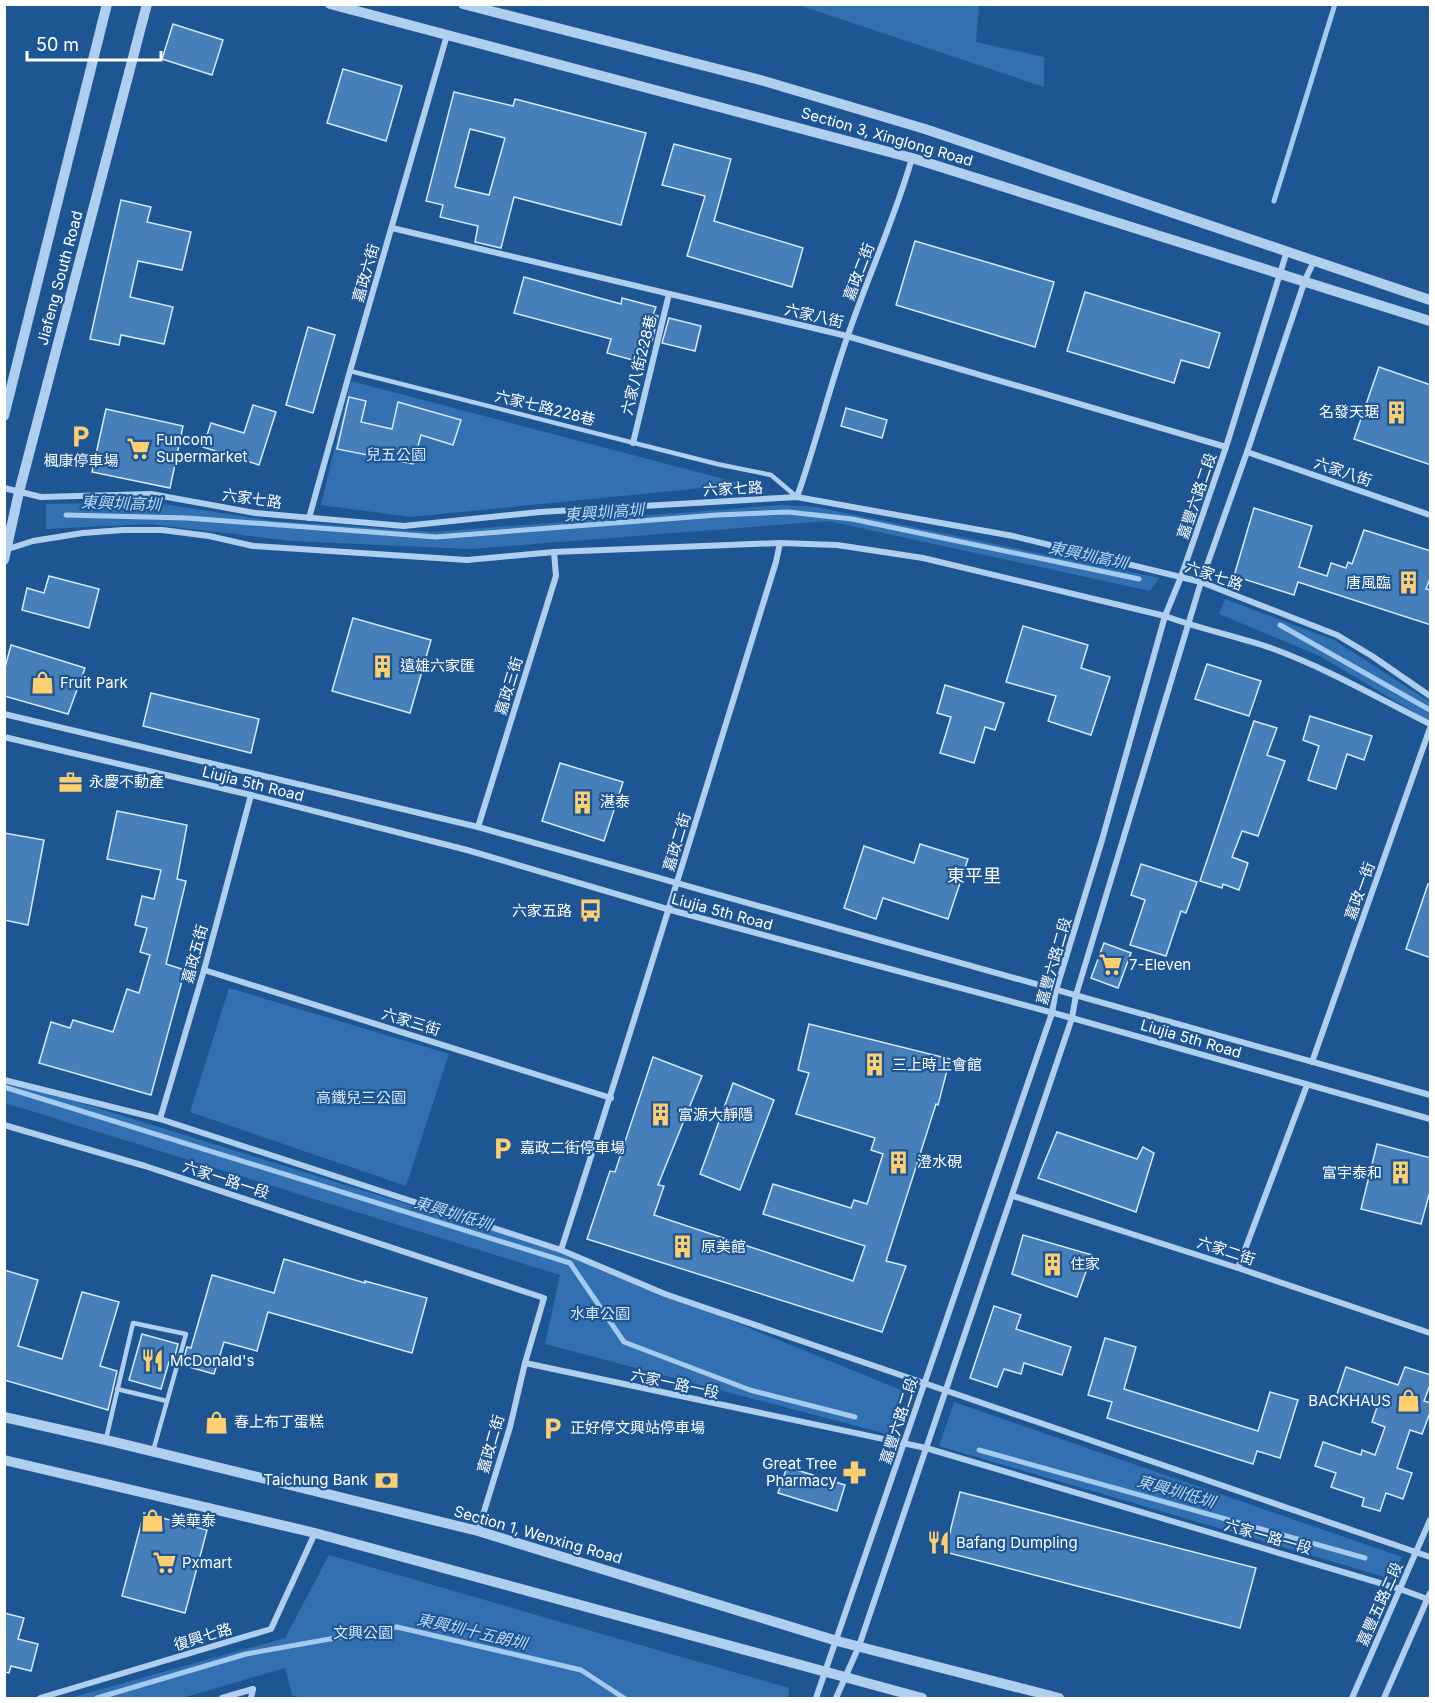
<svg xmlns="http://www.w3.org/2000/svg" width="1435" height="1703" font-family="Inter,'Noto Sans TC',sans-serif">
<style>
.green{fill:#3270b2}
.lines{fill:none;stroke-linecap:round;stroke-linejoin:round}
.stream{stroke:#a4caf0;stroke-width:5}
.building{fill:#467fba;stroke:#d7e8fa;stroke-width:1.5;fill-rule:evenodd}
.service{stroke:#b0cfee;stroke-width:4.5}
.minor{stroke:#b0cfee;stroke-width:6}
.tertiary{stroke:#b0cfee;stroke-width:10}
.labels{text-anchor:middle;stroke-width:4.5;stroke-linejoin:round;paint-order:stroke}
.street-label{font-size:15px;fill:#fff;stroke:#1e5694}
.poi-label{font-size:15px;fill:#fff;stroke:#1e5694;text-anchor:start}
.park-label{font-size:15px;fill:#d7e8fa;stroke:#1e5694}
.water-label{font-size:16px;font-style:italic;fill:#bdd9f5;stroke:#1e5694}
.quarter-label{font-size:18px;fill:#fff;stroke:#1e5694}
</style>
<rect width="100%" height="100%" fill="#1e5694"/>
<g class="green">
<path d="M798,5h181l-3,37 68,15v30z"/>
<path d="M351,381l392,103 -332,33 -90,-12z"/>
<path d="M150,502l123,19 161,11 347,-27 35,2 343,71 -9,13 -322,-70 -358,28 -179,-8 -142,-17 -103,5v-25z"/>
<path d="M1225,599l109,41 96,62v20l-110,-66 -101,-42z"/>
<path d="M229,988l220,66 -43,132 -216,-74z"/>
<path d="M4,1079l561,174 341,139 -19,42 -342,-90 15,-69 -555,-172z"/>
<path d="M954,1402l448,155 -10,22 -453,-133z"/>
<path d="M329,1555l460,133 -1,10h-486l-10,-3 -7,-27 -103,30h-112l215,-60z"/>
</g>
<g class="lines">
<g class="stream">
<path d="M1274,201l61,-197"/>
<path d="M66,515l121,3 249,19 281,-22 71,-3 64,7 287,60"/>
<path d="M1280,625l150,85"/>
<path d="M4,1087l566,176 54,79 126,48 105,27"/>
<path d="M979,1450l386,108"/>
<path d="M97,1698l149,-44 151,-27 184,43 43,28"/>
</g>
</g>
<g class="building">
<path d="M173,24l50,16 -11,35 -50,-16z"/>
<path d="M343,69l59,17 -16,55 -59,-18z"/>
<path d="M454,92l59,14 2,-7 131,34 -25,92 -107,-28 -13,51 -26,-6 3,-16 -38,-9 3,-12 -17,-4zM470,129l35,9 -16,57 -34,-8z"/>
<path d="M674,144l57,15 -17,62 89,27 -11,39 -105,-31 18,-60 -43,-11z"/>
<path d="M121,200l30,7 -4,15 44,10 -9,38 -44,-9 -8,36 43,10 -9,37 -43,-9 -2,10 -29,-6z"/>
<path d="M915,241l139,41 -19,65 -139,-42z"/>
<path d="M524,277l97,27 1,-6 34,9 -3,8 5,1 -6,25 -6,-1 -6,22 -33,-9 4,-14 -97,-26z"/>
<path d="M1085,292l135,41 -11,35 -28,-8 -7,23 -107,-32z"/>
<path d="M669,318l32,8 -6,25 -33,-8z"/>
<path d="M308,327l27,8 -22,78 -27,-8z"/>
<path d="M1379,367l52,18v80l-77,-26z"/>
<path d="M349,397l17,4 -5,21 31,7 6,-27 63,18 -8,25 -32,-10 -8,29 -76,-15z"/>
<path d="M253,405l23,7 -17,53 -56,-18 8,-24 33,10z"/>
<path d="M846,408l41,12 -5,18 -41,-12z"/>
<path d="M106,409l77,17 -13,62 -78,-16z"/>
<path d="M1254,508l58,18 -13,41 28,9 4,-13 15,5 2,-6 4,2 12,-34 67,21v25l-5,13 5,1v35l-133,-43 -4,13 -60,-19z"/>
<path d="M49,576l50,13 -10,39 -67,-18 5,-22 17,5z"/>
<path d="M353,618l78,22 -21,73 -78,-22z"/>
<path d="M1023,626l65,19 -7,23 29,9 -19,58 -43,-14 8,-25 -50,-14z"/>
<path d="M11,645l74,23 -17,46 -64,-18v-25z"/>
<path d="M1207,664l54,17 -12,35 -54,-17z"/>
<path d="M945,685l59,18 -9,27 -10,-3 -11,36 -34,-10 11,-36 -14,-4z"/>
<path d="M151,693l108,26 -8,34 -108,-27z"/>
<path d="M1310,716l62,20 -8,24 -17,-6 -11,35 -28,-9 11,-34 -16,-6z"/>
<path d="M1254,721l23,7 -10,27 18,6 -27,75 -16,-5 -10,26 16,6 -9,27 -16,-6 -1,4 -22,-7z"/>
<path d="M560,763l63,19 -19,59 -62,-20z"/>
<path d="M117,811l70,14 -10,54 9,2 -20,83 19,6 -34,125 -112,-32 12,-41 19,6 3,-8 40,12 14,-43 12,4 11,-38 -10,-3 7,-24 -12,-3 7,-29 12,3 7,-29 -54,-11z"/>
<path d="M4,833l40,7 -16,85 -24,-5z"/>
<path d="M920,844l48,15 -20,60 -65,-21 -7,21 -32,-11 20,-62 50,17z"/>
<path d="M1141,864l56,18 -11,31 -5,-2 -15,45 -36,-11 15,-45 -14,-5z"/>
<path d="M1428,884l3,1v73l-25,-9z"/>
<path d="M1104,943l27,10 -13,35 -27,-10z"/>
<path d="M809,1024l141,35 -12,46 -2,-1 -50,157 20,5 -24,66 -295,-93 23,-68 5,1 38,-115 49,19 -44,109 6,1 -10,29 199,66 12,-35 -102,-32 10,-30 78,24 3,-8 13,4 16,-50 -12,-4 4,-12 -79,-24 13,-41 -11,-3z"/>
<path d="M733,1083l41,17 -34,90 -40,-16z"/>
<path d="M1057,1132l80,27 6,-12 11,6 -18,59 -98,-34z"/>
<path d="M1377,1144l54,14v30l-10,36 -60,-15z"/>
<path d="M1023,1235l69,20 -15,42 -65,-23z"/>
<path d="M284,1259l81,24v-2l62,17 -15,55 -144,-41 -11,39 -33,-9 -10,32 -32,-9 5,-18 4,1 21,-73 62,18z"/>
<path d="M4,1270l34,10 -20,66 44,13 20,-67 37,10 -19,64 17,5 -9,39 -104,-30z"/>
<path d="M994,1306l27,9 -5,14 55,18 -9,28 -38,-12 -3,11 -17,-5 -7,18 -27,-9z"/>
<path d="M142,1334l36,10 -5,19 -4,-1 -8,27 -32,-9z"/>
<path d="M1105,1338l31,9 -12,42 134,42 12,-39 28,8 -18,58 -23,-7 -4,13 -146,-46 5,-16 -24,-7z"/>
<path d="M1346,1367l52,18 7,-18 26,8v7l-7,19 7,2v7l-9,24 -12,-4 -13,38 15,5 -9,26 -17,-6 -6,18 -18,-5 2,-8 -33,-11 5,-14 -21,-7 8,-24 38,13 1,-5 13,5 10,-28 -13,-5 5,-15 -40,-13z"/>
<path d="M787,1467l58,18 -8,26 -59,-18z"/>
<path d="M960,1492l296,76 -16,60 -295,-76z"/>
<path d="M144,1513l63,17 -22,83 -63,-17z"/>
<path d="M4,1613l20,5 -6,21 20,5 -7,27 -20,-5 -2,7 -5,-1z"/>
</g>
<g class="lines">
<g class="service">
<path d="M350,371l367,93 54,11 26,22"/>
<path d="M117,1389l50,12"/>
<path d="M106,1439l27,-116 53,11 -33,117"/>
</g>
<g class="minor">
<path d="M392,228l455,108 379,111"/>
<path d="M633,443l36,-149"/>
<path d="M1247,452l183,63"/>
<path d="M4,488l37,9 110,-3 104,19 149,13 136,-14 257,-15 216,39 188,46 136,53 35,21 58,40"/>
<path d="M797,497c19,-53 32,-109 51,-162 20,-59 47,-117 64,-177"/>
<path d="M309,518l41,-147 97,-336"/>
<path d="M5,550l28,-9 50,-8 40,-3h39l47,6 44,10 214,14 87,-8 174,-7 52,-2 57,2 86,13 242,58c35,13 71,20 106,32 55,20 107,50 159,76"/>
<path d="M4,714l474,113 952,268"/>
<path d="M4,737l247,58 216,55 200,59 405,109 358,101"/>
<path d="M478,827l78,-251 -2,-24"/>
<path d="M204,970l407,128"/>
<path d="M1312,1062l118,-334"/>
<path d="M4,1080l156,39 401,131 104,44 765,263"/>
<path d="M160,1119l44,-149 47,-175"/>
<path d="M4,1125l141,41 399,132 -19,65 401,85 474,141 30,11"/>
<path d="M1013,1196l225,72 192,65"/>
<path d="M561,1250c74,-229 144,-459 215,-688l4,-19"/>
<path d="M1238,1268l69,-183"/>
<path d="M478,1531l32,-104 15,-64"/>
<path d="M40,1698l231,-69 44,-96"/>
<path d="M222,1698l31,-9"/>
<path d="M251,1698l2,-9"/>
<path d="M816,1698l236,-685 4,-23 46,-150 63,-224 16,-39 45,-130 61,-196"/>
<path d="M836,1698l23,-52 213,-628 4,-23 125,-413 46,-130 58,-172 9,-19"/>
<path d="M1352,1698l78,-178"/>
<path d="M1384,1698l46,-105"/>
</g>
<g class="tertiary">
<path d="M330,4l582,154 518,163"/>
<path d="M463,4l301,77 161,48 505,171"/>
<path d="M4,416l103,-412"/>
<path d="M4,560l15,-68 128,-488"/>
<path d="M4,1417l102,23 372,91 359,110 222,57"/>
<path d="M4,1460l311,73 607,165"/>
</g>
</g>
<defs>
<symbol id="building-bare" viewBox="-9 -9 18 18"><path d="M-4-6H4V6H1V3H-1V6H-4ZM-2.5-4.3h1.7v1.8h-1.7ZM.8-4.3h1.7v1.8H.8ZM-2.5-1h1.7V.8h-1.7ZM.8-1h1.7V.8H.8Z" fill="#fdcf70" stroke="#1e5694" stroke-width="2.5" paint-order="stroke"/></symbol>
<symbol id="parking-bare" viewBox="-9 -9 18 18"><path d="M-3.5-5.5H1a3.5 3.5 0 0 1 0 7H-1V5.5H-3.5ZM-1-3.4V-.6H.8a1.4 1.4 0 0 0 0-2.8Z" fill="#fdcf70" stroke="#1e5694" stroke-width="2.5" paint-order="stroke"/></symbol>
<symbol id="supermarket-bare" viewBox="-9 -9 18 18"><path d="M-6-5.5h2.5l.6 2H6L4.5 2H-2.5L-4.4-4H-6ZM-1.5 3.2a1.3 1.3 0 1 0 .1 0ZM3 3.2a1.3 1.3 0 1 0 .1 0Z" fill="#fdcf70" stroke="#1e5694" stroke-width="2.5" paint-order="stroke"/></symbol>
<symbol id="shop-bare" viewBox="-9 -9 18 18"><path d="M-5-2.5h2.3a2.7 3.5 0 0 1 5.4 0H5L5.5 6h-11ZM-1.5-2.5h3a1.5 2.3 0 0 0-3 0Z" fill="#fdcf70" stroke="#1e5694" stroke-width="2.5" paint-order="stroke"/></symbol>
<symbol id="office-bare" viewBox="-9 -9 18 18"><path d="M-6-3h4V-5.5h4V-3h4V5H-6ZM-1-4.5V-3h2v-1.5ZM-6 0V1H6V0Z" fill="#fdcf70" stroke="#1e5694" stroke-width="2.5" paint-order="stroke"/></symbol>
<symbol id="bus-bare" viewBox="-9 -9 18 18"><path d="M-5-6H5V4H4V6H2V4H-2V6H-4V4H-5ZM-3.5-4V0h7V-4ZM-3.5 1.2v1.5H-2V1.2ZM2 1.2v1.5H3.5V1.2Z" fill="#fdcf70" stroke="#1e5694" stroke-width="2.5" paint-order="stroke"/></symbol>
<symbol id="restaurant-bare" viewBox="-9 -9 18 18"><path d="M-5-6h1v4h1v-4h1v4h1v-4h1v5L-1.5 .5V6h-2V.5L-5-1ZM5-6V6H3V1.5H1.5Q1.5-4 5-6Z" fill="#fdcf70" stroke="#1e5694" stroke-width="2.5" paint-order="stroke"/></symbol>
<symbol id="pharmacy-bare" viewBox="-9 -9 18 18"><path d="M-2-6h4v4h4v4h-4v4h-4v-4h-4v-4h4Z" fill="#fdcf70" stroke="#1e5694" stroke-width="2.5" paint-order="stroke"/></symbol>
<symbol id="bank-bare" viewBox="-9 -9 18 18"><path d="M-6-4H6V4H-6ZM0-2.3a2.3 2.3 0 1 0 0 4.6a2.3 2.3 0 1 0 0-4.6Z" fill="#fdcf70" stroke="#1e5694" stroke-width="2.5" paint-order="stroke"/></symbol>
</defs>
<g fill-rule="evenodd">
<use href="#building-bare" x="1380" y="396" width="33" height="33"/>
<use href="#parking-bare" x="64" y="420" width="33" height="33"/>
<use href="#supermarket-bare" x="122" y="432" width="33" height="33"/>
<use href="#building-bare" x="1392" y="566" width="33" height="33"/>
<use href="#building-bare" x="366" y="650" width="33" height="33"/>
<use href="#shop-bare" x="26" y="666" width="33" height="33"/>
<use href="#office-bare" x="54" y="766" width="33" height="33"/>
<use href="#building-bare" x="566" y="786" width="33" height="33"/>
<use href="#bus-bare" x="574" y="894" width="33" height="33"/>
<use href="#supermarket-bare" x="1094" y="948" width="33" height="33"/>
<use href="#building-bare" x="858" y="1048" width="33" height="33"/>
<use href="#building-bare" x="644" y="1098" width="33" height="33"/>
<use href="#parking-bare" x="486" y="1132" width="33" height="33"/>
<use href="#building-bare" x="882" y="1146" width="33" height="33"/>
<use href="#building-bare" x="1384" y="1156" width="33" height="33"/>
<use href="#building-bare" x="666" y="1230" width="33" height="33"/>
<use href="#building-bare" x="1036" y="1248" width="33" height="33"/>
<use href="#restaurant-bare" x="136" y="1344" width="33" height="33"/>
<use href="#shop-bare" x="1392" y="1384" width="33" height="33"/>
<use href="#shop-bare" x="200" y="1406" width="33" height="33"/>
<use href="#parking-bare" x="536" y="1412" width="33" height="33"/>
<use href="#pharmacy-bare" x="838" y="1456" width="33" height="33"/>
<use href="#bank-bare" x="370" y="1464" width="33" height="33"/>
<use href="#shop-bare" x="136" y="1504" width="33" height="33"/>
<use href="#restaurant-bare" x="922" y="1526" width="33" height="33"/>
<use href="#supermarket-bare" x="148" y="1546" width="33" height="33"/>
</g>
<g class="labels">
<g class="street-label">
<text transform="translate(887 137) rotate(16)" y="5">Section 3, Xinglong Road</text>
<text transform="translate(859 272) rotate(-69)" y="5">嘉政二街</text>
<text transform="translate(366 273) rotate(-74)" y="5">嘉政六街</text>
<text transform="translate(60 278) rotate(-75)" y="5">Jiafeng South Road</text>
<text transform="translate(814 316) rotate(13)" y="5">六家八街</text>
<text transform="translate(639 365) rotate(-76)" y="5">六家八街228巷</text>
<text transform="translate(545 408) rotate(14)" y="5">六家七路228巷</text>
<text transform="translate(1343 472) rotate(19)" y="5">六家八街</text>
<text transform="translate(733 489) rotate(-3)" y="5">六家七路</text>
<text transform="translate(1197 496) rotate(-71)" y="5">嘉豐六路二段</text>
<text transform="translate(252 499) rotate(8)" y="5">六家七路</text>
<text transform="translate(1214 576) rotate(19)" y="5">六家七路</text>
<text transform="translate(509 686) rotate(-73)" y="5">嘉政三街</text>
<text transform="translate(253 784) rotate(14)" y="5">Liujia 5th Road</text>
<text transform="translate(677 842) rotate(-73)" y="5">嘉政二街</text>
<text transform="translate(1360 891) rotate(-70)" y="5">嘉政一街</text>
<text transform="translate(722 912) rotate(15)" y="5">Liujia 5th Road</text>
<text transform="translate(195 954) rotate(-75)" y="5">嘉政五街</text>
<text transform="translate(1054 961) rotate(-74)" y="5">嘉豐六路二段</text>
<text transform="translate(411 1022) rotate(17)" y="5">六家三街</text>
<text transform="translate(1191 1039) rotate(16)" y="5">Liujia 5th Road</text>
<text transform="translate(226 1180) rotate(18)" y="5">六家一路一段</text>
<text transform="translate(1226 1251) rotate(18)" y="5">六家二街</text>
<text transform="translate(675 1384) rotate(12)" y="5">六家一路一段</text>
<text transform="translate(899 1421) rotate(-72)" y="5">嘉豐六路二段</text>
<text transform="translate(491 1444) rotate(-74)" y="5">嘉政二街</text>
<text transform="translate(538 1535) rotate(16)" y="5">Section 1, Wenxing Road</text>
<text transform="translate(1268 1537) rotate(16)" y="5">六家一路一段</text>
<text transform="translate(1380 1604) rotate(-66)" y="5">嘉豐五路二段</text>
<text transform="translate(203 1637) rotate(-17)" y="5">復興七路</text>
</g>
<g class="poi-label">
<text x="1379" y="417" text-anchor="end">名發天琚</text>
<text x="156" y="445">Funcom<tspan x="156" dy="17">Supermarket</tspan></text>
<text x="81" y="466" text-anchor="middle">楓康停車場</text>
<text x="1391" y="588" text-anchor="end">唐風臨</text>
<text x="400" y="671">遠雄六家匯</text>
<text x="60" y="688">Fruit Park</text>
<text x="89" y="787">永慶不動產</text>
<text x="600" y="807">湛泰</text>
<text x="572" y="916" text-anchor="end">六家五路</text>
<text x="1129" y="970">7-Eleven</text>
<text x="892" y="1070">三上時上會館</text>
<text x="678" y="1120">富源大靜隱</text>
<text x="520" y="1153">嘉政二街停車場</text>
<text x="917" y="1167">澄水硯</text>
<text x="1382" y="1178" text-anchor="end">富宇泰和</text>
<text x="701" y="1252">原美館</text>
<text x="1070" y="1269">住家</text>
<text x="170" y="1366">McDonald's</text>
<text x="1391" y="1406" text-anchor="end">BACKHAUS</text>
<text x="234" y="1427">春上布丁蛋糕</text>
<text x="570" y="1433">正好停文興站停車場</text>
<text x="837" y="1469" text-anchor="end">Great Tree<tspan x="837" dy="17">Pharmacy</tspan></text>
<text x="368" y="1485" text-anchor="end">Taichung Bank</text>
<text x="171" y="1526">美華泰</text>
<text x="956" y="1548">Bafang Dumpling</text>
<text x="182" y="1568">Pxmart</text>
</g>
<g class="park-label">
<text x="396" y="460">兒五公園</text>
<text x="361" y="1103">高鐵兒三公園</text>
<text x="600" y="1319">水車公園</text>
<text x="363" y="1638">文興公園</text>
</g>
<g class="water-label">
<text transform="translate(121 503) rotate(2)" y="6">東興圳高圳</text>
<text transform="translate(604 512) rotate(-4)" y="6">東興圳高圳</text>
<text transform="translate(1088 555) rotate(12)" y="6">東興圳高圳</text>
<text transform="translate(453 1213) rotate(17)" y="6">東興圳低圳</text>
<text transform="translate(1176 1491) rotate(16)" y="6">東興圳低圳</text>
<text transform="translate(472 1631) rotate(13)" y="6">東興圳十五朗圳</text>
</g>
<g class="quarter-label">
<text x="974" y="882">東平里</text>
</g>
</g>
<rect width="1435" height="1703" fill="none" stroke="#ffffff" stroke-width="12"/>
<path d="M27 51v9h134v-9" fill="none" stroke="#ffffff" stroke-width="3"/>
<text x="36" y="51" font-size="18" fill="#ffffff" stroke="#1e5694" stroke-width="4.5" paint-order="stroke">50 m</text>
</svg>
